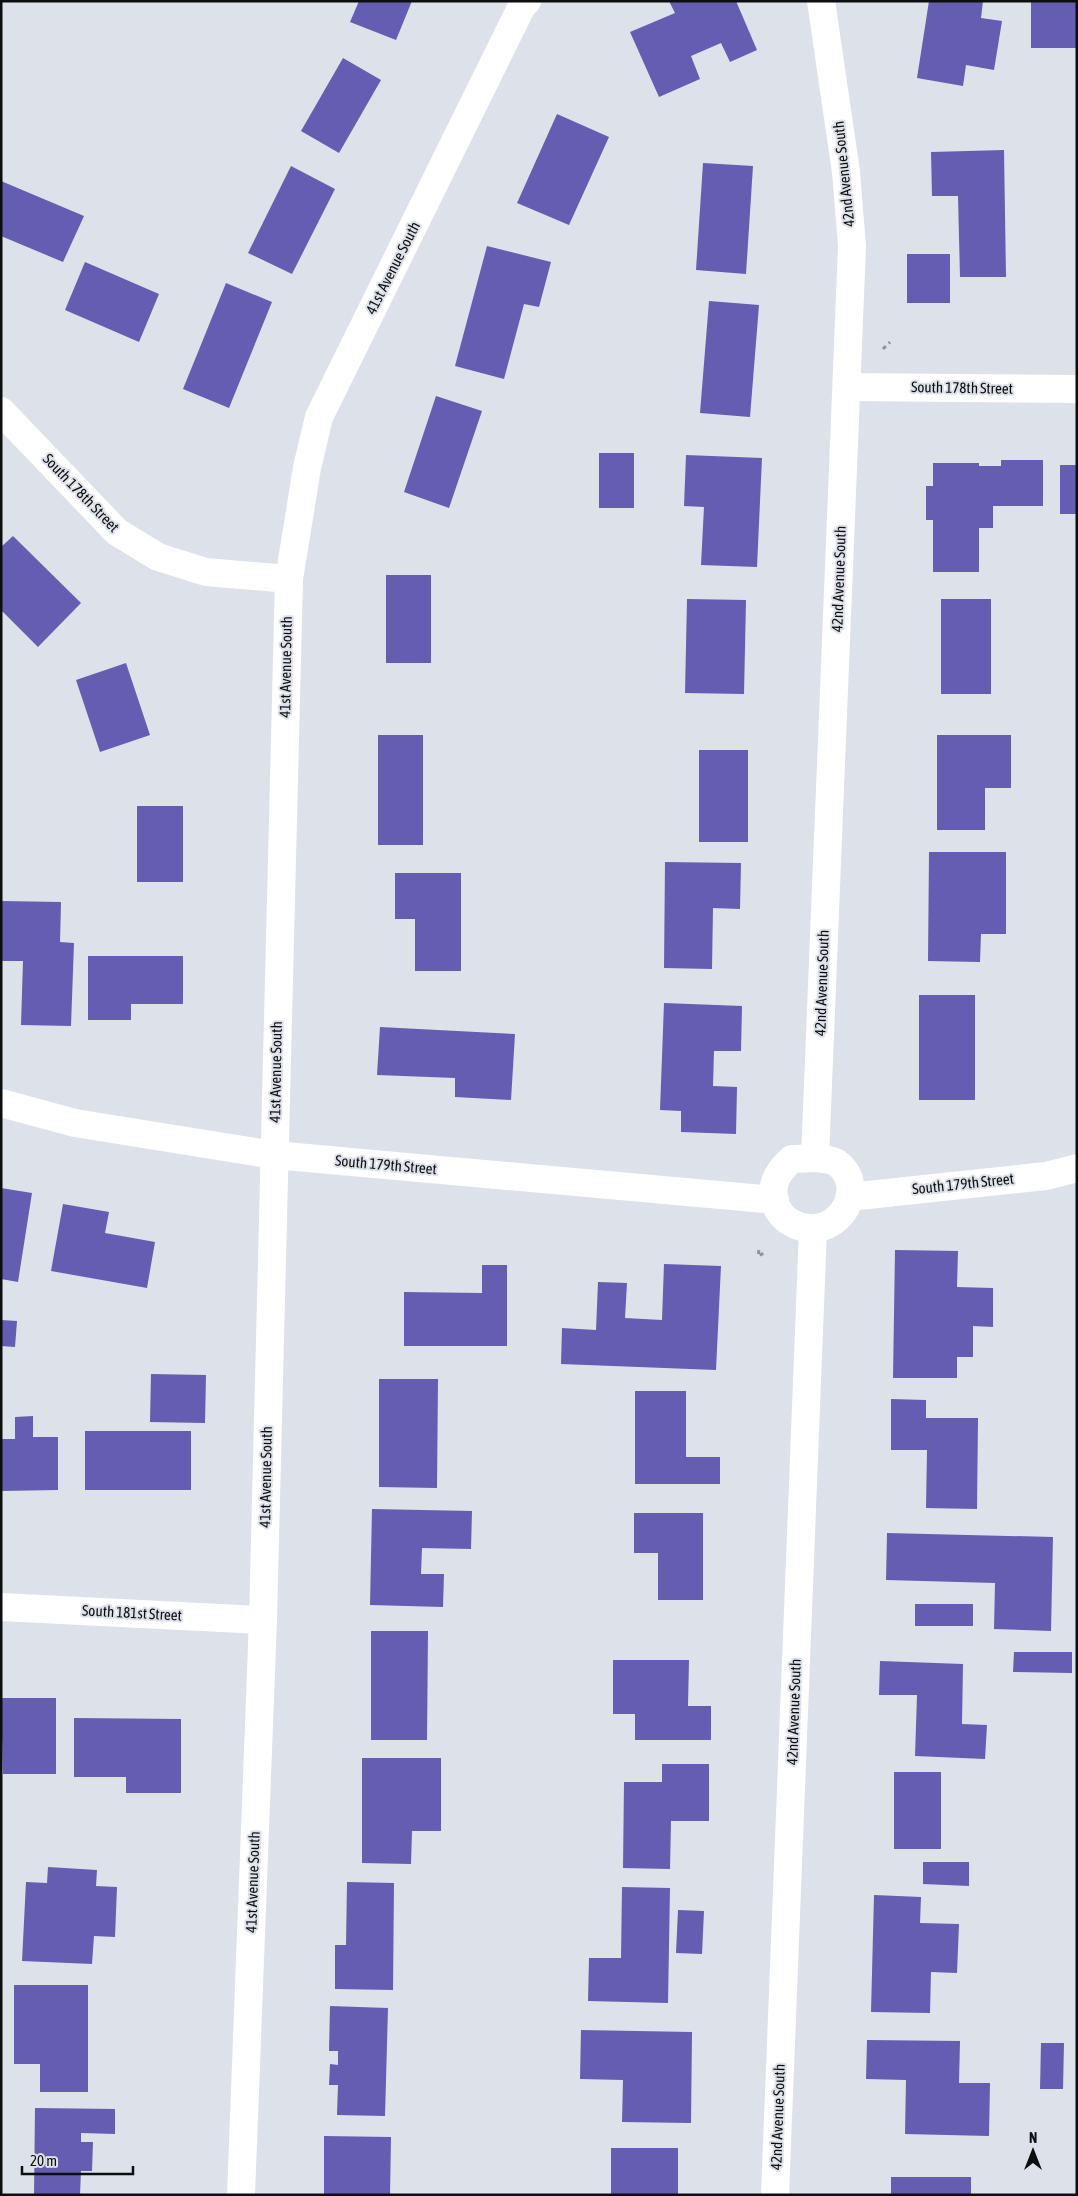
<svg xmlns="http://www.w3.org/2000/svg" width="1078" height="2196" font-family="'Asap Condensed',sans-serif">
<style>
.building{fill:#655db2}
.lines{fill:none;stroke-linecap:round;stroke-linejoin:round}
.path{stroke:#909399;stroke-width:3;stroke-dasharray:4 4;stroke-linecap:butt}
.minor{stroke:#fff;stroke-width:28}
.labels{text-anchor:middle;stroke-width:4;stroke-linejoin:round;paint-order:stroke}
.street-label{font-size:15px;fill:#0d0e10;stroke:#dde1e9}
</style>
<rect width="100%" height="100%" fill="#dde1e9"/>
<g class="building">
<path d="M359,1h53l-16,39 -46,-18z"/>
<path d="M669,1h67l21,49 -27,12 -9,-19 -30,13 9,23 -41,18 -29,-65 45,-19z"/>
<path d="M929,1h54l-2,17 21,3 -8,49 -28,-5 -3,21 -46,-8z"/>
<rect x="1031" y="1" width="46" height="47"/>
<path d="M343,58l38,22 -42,73 -38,-22z"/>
<path d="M557,114l52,23 -40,88 -52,-22z"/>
<path d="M1004,150l2,127h-46l-2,-81h-26l-1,-44z"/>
<path d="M703,163l50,3 -7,108 -50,-4z"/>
<path d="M291,166l44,23 -43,85 -44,-21z"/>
<path d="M1,181l83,35 -21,46 -62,-26z"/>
<path d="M487,246l64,16 -12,45 -15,-3 -20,75 -49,-13z"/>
<rect x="907" y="254" width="43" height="49"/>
<path d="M85,262l74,32 -20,48 -74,-32z"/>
<path d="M226,283l46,19 -43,106 -46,-19z"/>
<path d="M709,301l50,4 -9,112 -50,-4z"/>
<path d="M436,396l46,15 -33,97 -45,-16z"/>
<rect x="599" y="453" width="35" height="55"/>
<path d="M686,455l76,3 -5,109 -56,-2 3,-58 -20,-1z"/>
<path d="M1001,460h42v46h-50v22h-14v44h-46v-52h-7v-34h7v-23h46v3h22z"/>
<rect x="1060" y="465" width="17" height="49"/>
<path d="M13,536l68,67 -43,44 -37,-37v-63z"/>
<rect x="386" y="575" width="45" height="88"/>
<path d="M687,599l59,1 -2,94 -59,-1z"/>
<rect x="941" y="599" width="50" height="95"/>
<path d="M126,663l24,72 -50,17 -24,-72z"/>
<rect x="378" y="735" width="45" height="110"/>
<path d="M937,735h74v53h-26v42h-48z"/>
<rect x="699" y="750" width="49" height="92"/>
<rect x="137" y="806" width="46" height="76"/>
<path d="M929,852h77v82h-25l-1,28 -52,-1z"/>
<path d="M665,862l76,1 -1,46 -27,-1 -1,61 -48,-1z"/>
<path d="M395,873h66v98h-46v-52h-20z"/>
<path d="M1,901l60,1 -1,40 14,1 -3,83 -50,-1 2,-64h-22z"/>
<path d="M88,956h95v48h-52v16h-43z"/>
<rect x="919" y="995" width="56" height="105"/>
<path d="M664,1003l78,3 -1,45h-27l-1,35 24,1 -1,47 -55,-2v-21l-21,-1z"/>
<path d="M380,1027l135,7 -4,66 -56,-3v-19l-78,-3z"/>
<path d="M1,1188l31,5 -14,89 -17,-3z"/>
<path d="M63,1204l46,8 -4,21 50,9 -8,46 -96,-17z"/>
<path d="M895,1250l63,1 -1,36 36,1v39l-20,-1v31h-16v21h-64z"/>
<path d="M664,1264l57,2 -5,104 -155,-6 1,-36 34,2 2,-48 29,1 -2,35 37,2z"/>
<path d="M482,1265h25v81h-103v-54l78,1z"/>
<path d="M1,1320l16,1 -2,26 -14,-1z"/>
<path d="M151,1374l55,1 -1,48 -55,-1z"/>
<path d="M379,1379h59l-1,109 -58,-1z"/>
<path d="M635,1391h51v66h34v27h-85z"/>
<path d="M891,1399l35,1v18h52l-1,91 -51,-1 1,-58h-36z"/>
<path d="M33,1416v21h25v53l-57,1v-52h14v-22z"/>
<rect x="85" y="1431" width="106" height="59"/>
<path d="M372,1509l100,2 -1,38 -49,-1 -1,26h23l-1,33 -73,-2z"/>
<path d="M634,1513h69v87h-45v-47h-24z"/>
<path d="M887,1533l166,4 -2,94 -57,-2 1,-46 -109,-3z"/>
<rect x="915" y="1604" width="58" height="22"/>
<path d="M371,1631h57l-1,109h-56z"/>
<path d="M1014,1652h58v21l-59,-1z"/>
<path d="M613,1660h76l-1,46h23v34h-76v-26h-22z"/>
<path d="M880,1661l83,3 -1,60 25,1 -2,34 -70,-3 2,-61h-38z"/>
<path d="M1,1698h55v76h-53z"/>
<path d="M74,1718l107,1v74h-55v-16h-52z"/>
<path d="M362,1758h79v73h-29l-1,33 -49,-1z"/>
<path d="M662,1764h47v57h-38l-1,48 -47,-1 1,-86h38z"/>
<rect x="894" y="1772" width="47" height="77"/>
<path d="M923,1862h46v24l-46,-2z"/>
<path d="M48,1867l49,3 -1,16 21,1 -2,50 -21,-1 -2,28 -70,-3 4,-79 21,1z"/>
<path d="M347,1882l47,1 -1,107 -58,-1v-44h11z"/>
<path d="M622,1887l48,1 -2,115 -80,-2 1,-43h32z"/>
<path d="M874,1895l47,2 -1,26 39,1 -2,49 -26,-1 -1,41 -59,-1z"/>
<path d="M678,1910l26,1 -2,43 -26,-1z"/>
<path d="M14,1985h74v107h-48v-28h-26z"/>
<path d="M330,2006l58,2 -3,108 -48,-1 1,-30h-9l1,-21 8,1v-14h-9z"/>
<path d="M581,2030l111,2 -1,91 -69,-1 1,-42 -43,-1z"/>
<path d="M867,2040l93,1 -1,42h31l-1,53 -84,-2 1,-54 -40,-1z"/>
<path d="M1041,2043h23l-1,46h-23z"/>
<path d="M35,2108l80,1v25l-34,-1v9h12l-1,29h-11l-1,24h-46z"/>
<path d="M324,2136l67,1 -1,58h-66z"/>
<rect x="611" y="2148" width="67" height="47"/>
<rect x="891" y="2177" width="80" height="18"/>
</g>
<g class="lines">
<g class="path">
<path d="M883,349l7,-7"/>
<path d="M759,1250l-1,6 6,-3"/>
</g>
<g class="minor">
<path d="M847,387l230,2"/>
<path d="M1,411l116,121 41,25 48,15 83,7"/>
<path d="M1,1103l74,20 199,32 501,45"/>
<path d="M815,1158l37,-912 -6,-74 -25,-171"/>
<path d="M815,1158c6,1 16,1 22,5 35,27 -4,83 -45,60 -9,-4 -16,-14 -18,-24 -3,-17 5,-29 18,-40z"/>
<path d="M849,1197l197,-21 31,-8"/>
<path d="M1,1607l262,13"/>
<path d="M241,2195l22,-575 26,-1041 18,-111 12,-51 202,-409 6,-7"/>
<path d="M775,2195l38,-966"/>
</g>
</g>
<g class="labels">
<g class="street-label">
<text transform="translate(844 174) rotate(-96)" y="5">42nd Avenue South</text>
<text transform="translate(393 268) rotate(-63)" y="5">41st Avenue South</text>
<text transform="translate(962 388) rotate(1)" y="5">South 178th Street</text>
<text transform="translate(81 493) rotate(46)" y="5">South 178th Street</text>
<text transform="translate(839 579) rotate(-88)" y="5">42nd Avenue South</text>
<text transform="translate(286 667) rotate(-89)" y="5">41st Avenue South</text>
<text transform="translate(822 983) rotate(-88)" y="5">42nd Avenue South</text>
<text transform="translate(276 1072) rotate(-89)" y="5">41st Avenue South</text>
<text transform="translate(386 1165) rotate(5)" y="5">South 179th Street</text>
<text transform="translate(963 1184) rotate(-6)" y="5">South 179th Street</text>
<text transform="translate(266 1477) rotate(-89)" y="5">41st Avenue South</text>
<text transform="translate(132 1613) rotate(3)" y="5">South 181st Street</text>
<text transform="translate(794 1712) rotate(-88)" y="5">42nd Avenue South</text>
<text transform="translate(253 1882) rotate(-88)" y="5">41st Avenue South</text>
<text transform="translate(778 2117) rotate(-88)" y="5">42nd Avenue South</text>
</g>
</g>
<rect width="1078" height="2196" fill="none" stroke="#0d0e10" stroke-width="5"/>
<g transform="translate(1033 2151)" stroke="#dde1e9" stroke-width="4" paint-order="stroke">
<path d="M0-4L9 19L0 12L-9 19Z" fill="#0d0e10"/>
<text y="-8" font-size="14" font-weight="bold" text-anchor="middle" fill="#0d0e10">N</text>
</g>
<path d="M22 2166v8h111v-8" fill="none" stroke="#0d0e10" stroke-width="2.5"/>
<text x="30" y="2166" font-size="15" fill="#0d0e10" stroke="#dde1e9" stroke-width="4" paint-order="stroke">20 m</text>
</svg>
